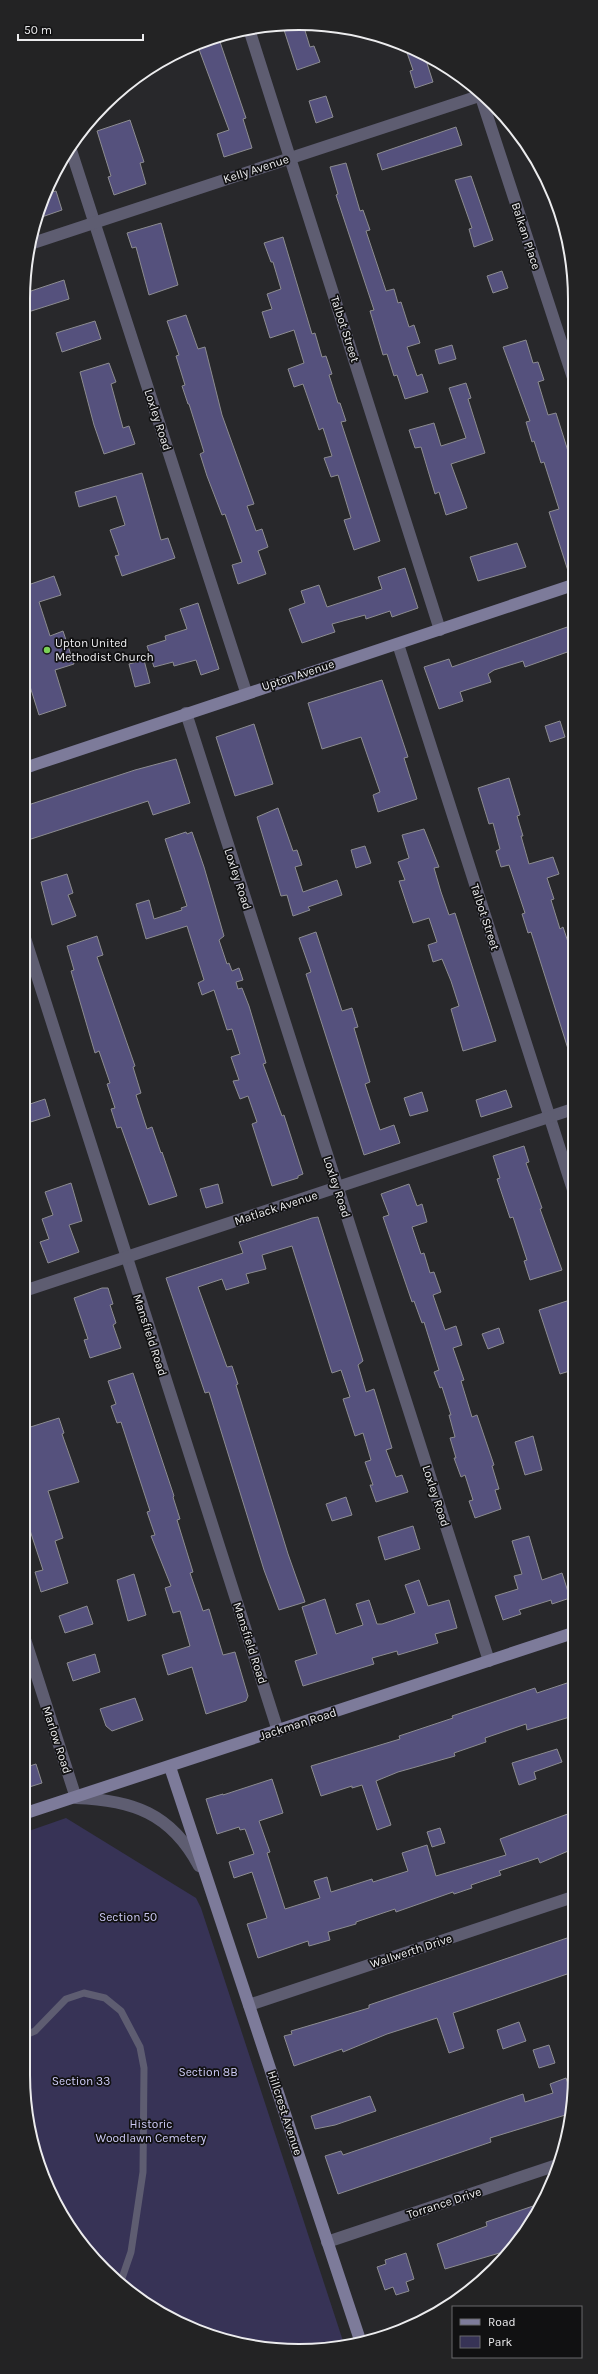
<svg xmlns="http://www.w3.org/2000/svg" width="598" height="2374" font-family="Karla,sans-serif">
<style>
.green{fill:#373356}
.building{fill:#55517d;stroke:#8c8c90}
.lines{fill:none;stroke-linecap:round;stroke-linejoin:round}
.lane{stroke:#5e5d71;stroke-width:7}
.street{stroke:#5e5d71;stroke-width:12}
.secondary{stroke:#7d7b9a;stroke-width:12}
.poi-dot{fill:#7ad156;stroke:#111112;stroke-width:1.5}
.labels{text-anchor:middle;stroke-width:3.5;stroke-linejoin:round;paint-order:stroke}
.street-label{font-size:12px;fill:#ececee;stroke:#111112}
.poi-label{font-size:12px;fill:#ececee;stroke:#111112;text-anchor:start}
.park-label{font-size:12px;fill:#cecbf7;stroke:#111112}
.rim{fill:none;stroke:#ececee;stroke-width:2}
</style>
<rect width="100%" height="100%" fill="#28282b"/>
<path class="green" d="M66,1818l130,80 5,10 143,436 -63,6 -54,-8 -50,-19 -46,-29 -39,-37 -48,-77 -16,-51 -5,-54v-242z"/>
<g class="building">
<path d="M303,24l7,23 4,-1 6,16 -23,8 -13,-40z"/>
<path d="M218,36l28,82 -3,1 9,29 -28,9 -7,-23 12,-4 -32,-86z"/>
<path d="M405,47l19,7 9,28 -18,6 -5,-17 3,-1z"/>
<path d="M326,96l7,21 -17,6 -7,-22z"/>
<path d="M130,120l14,42 -4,1 6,21 -32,11 -6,-18 3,-1 -14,-45z"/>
<path d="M456,127l6,18 -80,25 -5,-16z"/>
<path d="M346,163l14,48 3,-1 7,20 -4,1 20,60 8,-2 4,14 3,-1 8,25 5,-2 6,18 -13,4 10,29 5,-2 6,18 -23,7 -8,-24 -3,1 -7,-22 -4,1 -13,-44 4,-1 -38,-115 2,-1 -8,-27z"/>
<path d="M471,176l22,64 -19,7 -5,-18 3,-1 -17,-48z"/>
<path d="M56,191l6,19 -26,9 9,-25z"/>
<path d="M161,223l17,62 -29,10 -13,-48 -4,1 -5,-15z"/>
<path d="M283,237l29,97 3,-1 7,24 4,-1 6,18 -3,1 9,28h2l6,18 -5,1 39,119 -26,9 -10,-30 7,-2 -13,-43 -7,2 -7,-19 8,-2 -9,-28 -4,2 -16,-46 -9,3 -6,-18 16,-6 -10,-33 -24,8 -8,-26 10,-3 -5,-15 14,-5 -8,-27h-2l-7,-19z"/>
<path d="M502,271l6,17 -15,5 -6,-17z"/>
<path d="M64,280l5,19 -44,14v-20z"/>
<path d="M186,315l12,34 7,-2 17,68 32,89 -7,2 9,25 6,-2 6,18 -10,4 8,23 -28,10 -6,-19 10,-3 -17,-48 -3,1 -15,-39 -7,-22 4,-2 -15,-48h-1l-6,-18 3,-1 -9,-29 3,-1 -12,-34z"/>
<path d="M95,321l6,18 -39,13 -6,-19z"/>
<path d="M526,340l7,23 5,-1 6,18 -6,2 10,33 8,-2 17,54v110h-3l-21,-65 10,-3 -15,-47 -3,1 -7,-22 -2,1 -6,-20 4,-1 -27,-74z"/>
<path d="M452,345l4,14 -17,5 -4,-14z"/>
<path d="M109,363l7,19 -5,2 12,44 6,-2 6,18 -31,10 -10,-29 -14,-53z"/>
<path d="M466,383l5,15 -3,1 17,54 -34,11 16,44 -21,7 -7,-23 -4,2 -14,-47 -6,1 -6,-18 25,-7 7,23 25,-8 -17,-50z"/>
<path d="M142,473l19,67 7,-2 7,20 -53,18 -7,-20 4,-1 -9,-25 15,-5 -9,-29 -37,11 -4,-15z"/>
<path d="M517,543l9,24 -48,14 -8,-24z"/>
<path d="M405,568l13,40 -26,9 -2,-6 -24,8 -1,-4 -33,9 3,8 -33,11 -13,-34 16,-6 -4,-12 18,-6 8,22 55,-18 -4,-12z"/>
<path d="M54,576l7,19 -22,7 11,34 13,-5 11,33 -19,6 11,36 -27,9 -11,-35 -3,1v-95z"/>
<path d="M198,603l21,66 -18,6 -5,-15 -22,6 -1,-4 -19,5 -7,-21 19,-6 -1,-4 22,-7 -7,-20z"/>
<path d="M573,625v25l-48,17 -2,-6 -29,9 -6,4 3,8 -31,10 3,9 -24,8 -15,-42 25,-8 3,8z"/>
<path d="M144,660l6,23 -15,4 -6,-23z"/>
<path d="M382,680l26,77 -4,1 13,41 -39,13 -5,-17 7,-3 -19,-55 -39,12 -14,-46z"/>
<path d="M560,721l5,16 -15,5 -5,-16z"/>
<path d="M254,724l19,60 -38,12 -19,-59z"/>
<path d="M176,759l14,44 -37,12 -5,-14 -123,40v-35l110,-36z"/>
<path d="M509,778l11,37 -3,1 6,20h-2l8,28 24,-7 6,17 -12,4 7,21 -3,1 9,29 3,-2 7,21 3,-1v105h-4l-38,-120 -3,1 -6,-19 3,-1 -16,-48 -8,2 -5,-16 4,-2 -7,-26 -4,1 -11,-36z"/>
<path d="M278,808l15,43 4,-1 5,15 -7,2 8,25 34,-12 5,15 -34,12 2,3 -17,6 -6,-21 -6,1 -24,-79z"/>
<path d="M424,829l15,38 -5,1 7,24 8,23 6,-2 41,128 -33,10 -12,-42 8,-3 -8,-25 -9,-22 -9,3 -5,-17 9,-3 -8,-24 -16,5 -14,-42 6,-1 -7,-18 11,-4 -7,-23z"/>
<path d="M186,832l1,2 5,-2 12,35 20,69 -5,4 8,24 2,-1 3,8 7,-3 4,12 -7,2 2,7 4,-1 7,18 17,57 -3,1 19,52 2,-1 19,59 -5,2v2l-26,8 -20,-62 5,-2 -9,-26 -8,3 -7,-18 6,-1 -8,-23 9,-3 -8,-25 -5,1 -13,-40 -12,5 -4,-12 6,-3 -17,-54 -41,13 -10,-35 13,-4 5,19 28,-9 -1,-2 6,-2 -22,-67z"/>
<path d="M365,846l6,17 -15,5 -5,-18z"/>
<path d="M67,874l6,19 -5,2 8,21 -24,9 -11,-43z"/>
<path d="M316,932l26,79 10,-3 6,19 -4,1 16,54 -5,2 15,46 14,-5 6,18 -36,12 -58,-181 5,-2 -12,-34z"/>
<path d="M97,936l6,19 -6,2 38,109 -2,1 8,26 -5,2 11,34 5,-2 9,26 1,-1 15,44 -28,9 -28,-78 -4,1 -6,-19 4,-1 -8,-24 3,-1 -11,-32 -4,2 -24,-82 3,-1 -7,-24z"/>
<path d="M506,1090l6,17 -31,10 -5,-17z"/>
<path d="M422,1092l6,19 -18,5 -6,-18z"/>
<path d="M45,1099l5,17 -26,8v-18z"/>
<path d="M524,1146l5,16 -3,1 16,45 -2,1 22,61 -32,10 -6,-19 3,-1 -14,-43 -3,1 -13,-39 3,-1 -7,-22z"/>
<path d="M71,1183l11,38 -13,4 10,27 -31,11 -8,-21 9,-3 -7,-20 11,-4 -8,-23z"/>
<path d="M218,1184l5,19 -17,5 -6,-19z"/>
<path d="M409,1184l8,22 5,-2 5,18 -15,5 9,27 3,-1 6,20 4,-1 7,20 -8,3 12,35 11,-4 6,19 -9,3 11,32 -3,1 11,36 5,-2 17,50 -2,1 7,23 -4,1 6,19 -26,9 -6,-17 4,-1 -8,-25 -4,2 -7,-19h2l-6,-20 5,-1 -6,-22h2l-9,-28 -2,1 -6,-16 5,-2 -15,-48 -2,1 -8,-22 -2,1 -29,-85 6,-2 -8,-21z"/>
<path d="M318,1217l45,144 -5,4 8,27 8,-3 18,59 -6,2 10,27 6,-2 6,17 -32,10 -6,-17h3l-8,-23 6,-2 -8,-27 -8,3 -12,-37 7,-2 -9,-27 -9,3 -40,-127 -30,9 4,14 -20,5 3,9 -23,7 -4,-11 -24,8 29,80 5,-1 6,18 -2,1 52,169 17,48 -26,8 -15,-40 -55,-178 -4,1 -39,-115 77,-25 -4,-11 73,-24z"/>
<path d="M102,1288h6l5,16 -3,1 6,18 -3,2 8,23 -31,10 -6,-18 4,-1 -14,-41z"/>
<path d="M573,1299v71l-13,4 -21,-64z"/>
<path d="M499,1328l5,15 -16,6 -6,-15z"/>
<path d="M133,1373l41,123 -1,1 7,22 -3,1 16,52 -3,1 13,38 6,-2 14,46 12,-3 13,44 -2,5 -40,13 -14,-47 -24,8 -6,-20 28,-9 -10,-35 -7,2 -8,-25 6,-2 -20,-50 4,-1 -8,-23 3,-1 -29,-89 -4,1 -6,-17 5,-2 -8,-23z"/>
<path d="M59,1418l5,15 -2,1 17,48 -31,9 15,47 -8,3 13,42 -27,9 -6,-20 8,-2 -19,-58v-83z"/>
<path d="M533,1436l9,34 -17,5 -10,-33z"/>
<path d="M346,1497l6,18 -20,6 -6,-17z"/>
<path d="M413,1526l7,23 -35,11 -7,-23z"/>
<path d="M529,1536l13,44 20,-7 8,25 -18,6 -1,-4 -32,10 2,4 -18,6 -8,-24 23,-7 -4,-13 8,-2 -10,-33z"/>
<path d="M134,1574l12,41 -18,6 -11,-41z"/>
<path d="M419,1580l9,26 21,-6 8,28 -22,6 3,9 -40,12 -1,-4 -25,7 2,6 -71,22 -8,-25 22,-7 -15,-47 23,-8 11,35 27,-9 -7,-21 13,-4 8,24h5l33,-11 -10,-28z"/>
<path d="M87,1606l6,18 -28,9 -6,-17z"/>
<path d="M95,1654l5,18 -27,9 -6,-18z"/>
<path d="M573,1681v35l-46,14 -1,-6 -41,14 1,4 -32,11 1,3 -57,16 -22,9 15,44 -14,5 -15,-45 -10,3v-2l-31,10 -10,-30 89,-27 -1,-3 54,-18 -1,-2 83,-28 2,5z"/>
<path d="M135,1698l8,22 -31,11 -6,-5 -6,-17z"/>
<path d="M557,1749l5,13 -28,10 2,7 -17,6 -7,-22z"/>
<path d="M36,1764l6,19 -19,6v-21z"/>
<path d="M272,1779l11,34 -24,8 11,31 -3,1 18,56 35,-11 -6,-17 13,-4 4,15 41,-13 1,3 35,-11 -6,-18 25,-8 9,31 70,-21 -6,-16 73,-27v37l-33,14 -2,-5 -39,13 2,4 -30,10 1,3 -18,6 -1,-2 -57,20 -1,-3 -39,13v2l-28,8 2,8 -21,6 -1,-5 -50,17 -11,-34 20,-6 -15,-46 -18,6 -5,-16 25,-8 -9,-25 -5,1 -1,-3 -22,7 -11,-35 17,-5v1z"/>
<path d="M440,1828l5,15 -13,4 -5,-15z"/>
<path d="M573,1936v36l-120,41 11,35 -15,5 -12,-35 -50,16 -44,18 -1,-3 -48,17 -10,-30 8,-2 -1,-3 78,-23v-3z"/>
<path d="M519,2022l7,19 -23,8 -6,-19z"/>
<path d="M549,2045l6,18 -16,5 -6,-18z"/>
<path d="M566,2078l7,20 -1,15 -82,25 1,4 -153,52 -13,-38 16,-5 2,4 180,-61 2,8 28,-9 -3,-9z"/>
<path d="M370,2096l6,15 -41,14 -20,4 -4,-13z"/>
<path d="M542,2203l-4,10 -33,46 -2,-7 -58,17 -8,-25 50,-18 -1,-4z"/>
<path d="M406,2253l8,26 -8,3 3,9 -13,4 -3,-8 -8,3 -8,-23 9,-3 -1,-4z"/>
</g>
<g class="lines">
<path class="lane" d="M23,2036l12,-5 31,-32 18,-6 21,5 16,13 19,36 4,21 -1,104 -12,80 -11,32"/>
<g class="street">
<path d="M249,29l191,601"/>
<path d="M480,94l93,284"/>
<path d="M70,147l176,545"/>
<path d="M30,244l452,-149"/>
<path d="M398,644l175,546"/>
<path d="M186,713l303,948"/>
<path d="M25,938l253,793"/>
<path d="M24,1291l549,-182"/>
<path d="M24,1636l52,162c56,2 95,15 123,68"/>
<path d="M249,2005l324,-108"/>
<path d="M327,2242l233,-78"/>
</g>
<g class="secondary">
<path d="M25,768c182,-62 365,-121 548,-183"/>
<path d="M170,1767l191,576"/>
<path d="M23,1814l550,-181"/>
</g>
</g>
<circle class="poi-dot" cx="47" cy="650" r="4"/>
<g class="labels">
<g class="street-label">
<text transform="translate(256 169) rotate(-18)" y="4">Kelly Avenue</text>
<text transform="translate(526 236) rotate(72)" y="4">Balkan Place</text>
<text transform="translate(345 329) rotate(72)" y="4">Talbot Street</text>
<text transform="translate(158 420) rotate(72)" y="4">Loxley Road</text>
<text transform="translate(298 675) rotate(-18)" y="4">Upton Avenue</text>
<text transform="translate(238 879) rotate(72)" y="4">Loxley Road</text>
<text transform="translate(485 917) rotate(72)" y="4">Talbot Street</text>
<text transform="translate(337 1187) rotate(72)" y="4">Loxley Road</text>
<text transform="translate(276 1208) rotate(-18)" y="4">Matlack Avenue</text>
<text transform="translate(150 1335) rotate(72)" y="4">Mansfield Road</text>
<text transform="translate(436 1496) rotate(72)" y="4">Loxley Road</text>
<text transform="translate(250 1643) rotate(72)" y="4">Mansfield Road</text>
<text transform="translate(298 1724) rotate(-18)" y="4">Jackman Road</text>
<text transform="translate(57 1740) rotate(72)" y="4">Marlow Road</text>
<text transform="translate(411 1951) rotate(-18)" y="4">Wallwerth Drive</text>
<text transform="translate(285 2113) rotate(72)" y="4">Hillcrest Avenue</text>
<text transform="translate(444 2203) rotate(-18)" y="4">Torrance Drive</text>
</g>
<g class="poi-label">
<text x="55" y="647">Upton United<tspan x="55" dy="14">Methodist Church</tspan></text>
</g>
<g class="park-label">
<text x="128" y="1921">Section 50</text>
<text x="208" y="2076">Section 8B</text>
<text x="81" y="2085">Section 33</text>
<text x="151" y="2128">Historic<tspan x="151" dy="14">Woodlawn Cemetery</tspan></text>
</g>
</g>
<path d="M0 0H598V2374H0ZM299 30H299A269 269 0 0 1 568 299V2075A269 269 0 0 1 299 2344H299A269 269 0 0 1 30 2075V299A269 269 0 0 1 299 30Z" fill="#232324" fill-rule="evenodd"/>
<path class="rim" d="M299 30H299A269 269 0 0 1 568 299V2075A269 269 0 0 1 299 2344H299A269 269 0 0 1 30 2075V299A269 269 0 0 1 299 30Z"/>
<rect x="452" y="2306" width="130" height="52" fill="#111112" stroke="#69696a"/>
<rect x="460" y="2319" width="20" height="6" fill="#7d7b9a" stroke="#69696a"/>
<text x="488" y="2326" font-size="12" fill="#ececee">Road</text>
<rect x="460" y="2336" width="20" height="12" fill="#373356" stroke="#69696a"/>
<text x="488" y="2346" font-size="12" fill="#ececee">Park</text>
<path d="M18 34v6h125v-6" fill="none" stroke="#ececee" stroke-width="2"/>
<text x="24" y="34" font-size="12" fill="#ececee" stroke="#111112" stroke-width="3" paint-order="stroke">50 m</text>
</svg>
